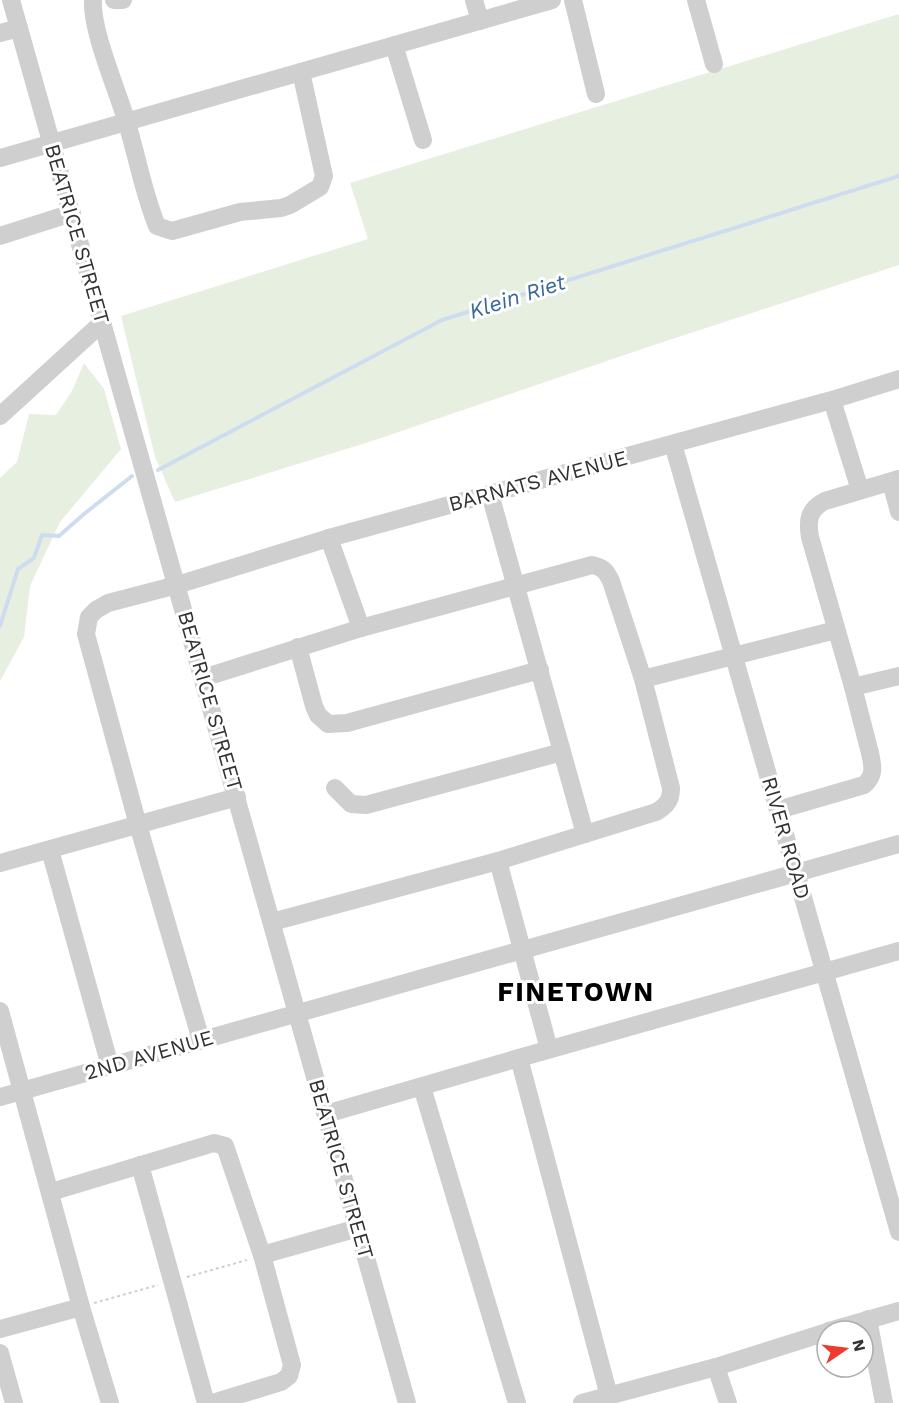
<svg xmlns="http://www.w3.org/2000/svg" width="899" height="1403" font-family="'Work Sans',sans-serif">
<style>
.green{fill:#e7efe1}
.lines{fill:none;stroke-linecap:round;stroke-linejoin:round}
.stream{stroke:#cdddef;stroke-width:4}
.path{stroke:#cfcfcf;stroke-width:2;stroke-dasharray:3 3;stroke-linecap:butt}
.minor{stroke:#cfcfcf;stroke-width:18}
.labels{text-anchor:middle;stroke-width:6;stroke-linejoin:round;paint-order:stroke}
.street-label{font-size:21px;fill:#323232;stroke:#fff}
.water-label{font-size:22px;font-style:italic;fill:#3b699a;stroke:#fff}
.district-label{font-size:27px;font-weight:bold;letter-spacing:1.5px;fill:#000;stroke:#fff}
</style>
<rect width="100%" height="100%" fill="#fff"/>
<g class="green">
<path d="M899,14v251l-251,82 -276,94 -197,61 -20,-45 -34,-141 247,-77 -18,-56z"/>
<path d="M84,363l20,26 17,60 -61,73 -30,64 -6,51 -24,44v-203l17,-16 12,-48 27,1 16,-24z"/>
</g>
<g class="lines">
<g class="stream">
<path d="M158,470l284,-150 457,-144"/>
<path d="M0,626l18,-57 16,-11 8,-23 17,1 25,-22 48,-38"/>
</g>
<g class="path">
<path d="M187,1277l60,-17"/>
<path d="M94,1303l64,-18"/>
</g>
<g class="minor">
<path d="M11,0l396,1403"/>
<path d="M93,0c-2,30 24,89 33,120 11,35 17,72 31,106l15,5 68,-19 41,-4 9,-3 30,-18 4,-11 -23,-104"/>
<path d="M114,0h9"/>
<path d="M474,0l6,21"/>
<path d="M573,0l23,94"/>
<path d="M696,0l18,64"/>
<path d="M0,33l19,-5"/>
<path d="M394,45l29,95"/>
<path d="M0,158l552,-158"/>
<path d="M0,236l72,-23"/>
<path d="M832,400l28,90"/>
<path d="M0,416l103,-94"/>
<path d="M673,444l226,788"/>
<path d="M891,482l8,30"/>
<path d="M490,494l95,340"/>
<path d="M329,538l32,90"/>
<path d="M298,647l16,59 4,9 10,9 19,-1 193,-53"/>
<path d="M203,678l158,-50 231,-63c11,2 14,6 19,16l32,98 28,109c0,13 -5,18 -15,24l-158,49 -226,61"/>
<path d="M643,679l193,-49"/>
<path d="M853,687l46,-11"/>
<path d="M335,788l16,16 15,1 196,-53"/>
<path d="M778,810l86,-25c11,-9 9,-19 6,-32l-17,-66 -43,-150c-3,-17 -1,-28 15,-36l74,-22"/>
<path d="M50,850l60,216"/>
<path d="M498,861l51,188"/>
<path d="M0,863l237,-66"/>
<path d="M0,1011l81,296 29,96"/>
<path d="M201,1040l-63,-215 -52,-191 3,-17 7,-7 12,-7 69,-18 152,-47 503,-138 67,-21"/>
<path d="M519,1058l90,338"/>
<path d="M422,1087l95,316"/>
<path d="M0,1097l899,-253"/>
<path d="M326,1114l193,-56 380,-107"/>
<path d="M140,1165l66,238"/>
<path d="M51,1192l163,-49 11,3 37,109 30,110 -3,11 -8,6 -69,21"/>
<path d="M262,1255l96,-27"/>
<path d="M868,1319l16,84"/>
<path d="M0,1329l81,-22"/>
<path d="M829,1331l70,-20"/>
<path d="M0,1353l14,50"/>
<path d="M716,1367l12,36"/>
<path d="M582,1403l134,-36 111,-35"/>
</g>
</g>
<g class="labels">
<g class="street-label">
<text transform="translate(77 234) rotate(74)" y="7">BEATRICE STREET</text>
<text transform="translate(538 481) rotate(-15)" y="7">BARNATS AVENUE</text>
<text transform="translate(210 701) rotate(74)" y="7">BEATRICE STREET</text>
<text transform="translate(786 838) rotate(74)" y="7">RIVER ROAD</text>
<text transform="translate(149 1055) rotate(-16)" y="7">2ND AVENUE</text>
<text transform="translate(341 1169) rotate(74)" y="7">BEATRICE STREET</text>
</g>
<g class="water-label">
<text transform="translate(517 296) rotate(-18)" y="8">Klein Riet</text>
</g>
<g class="district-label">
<text x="576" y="1001">FINETOWN</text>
</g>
</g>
<g transform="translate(845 1349) rotate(76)"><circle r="28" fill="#ffffff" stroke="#adadad" stroke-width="1.5"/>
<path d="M0-4.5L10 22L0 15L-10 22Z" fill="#ee3b30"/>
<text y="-9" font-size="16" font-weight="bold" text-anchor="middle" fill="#323232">N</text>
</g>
</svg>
